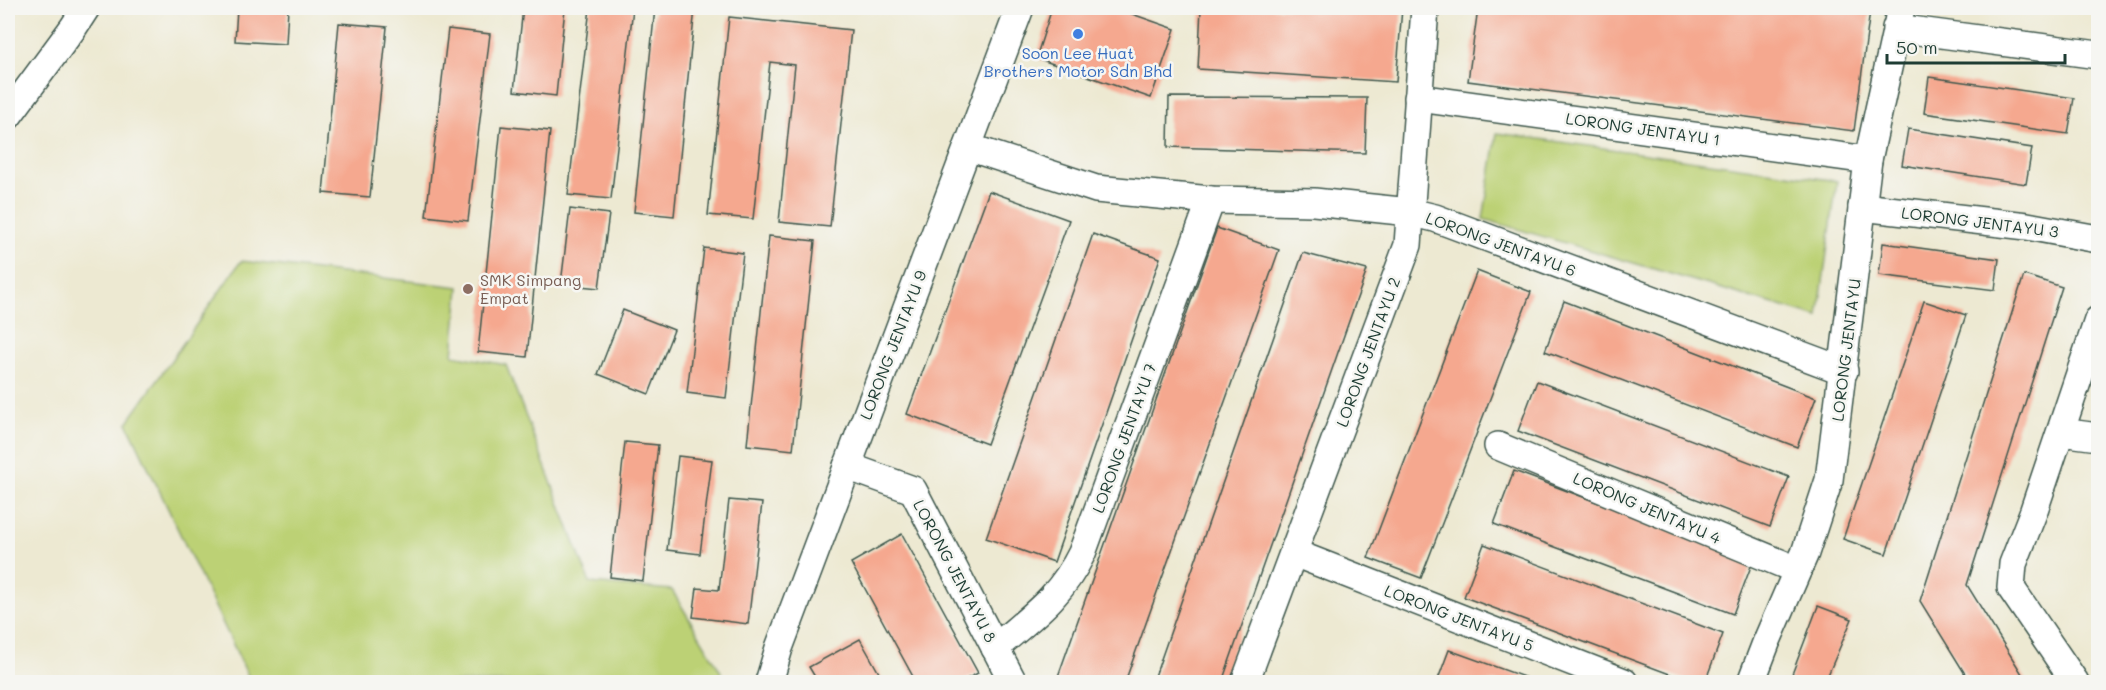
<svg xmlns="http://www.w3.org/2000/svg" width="2106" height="690" font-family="Mali,sans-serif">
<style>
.green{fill:#bcd175;stroke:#6e8754;stroke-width:1.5}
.building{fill:#f5a88f}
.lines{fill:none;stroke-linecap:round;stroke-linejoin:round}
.street-casing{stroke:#3e574c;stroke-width:30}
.street{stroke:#fff;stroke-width:27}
.shop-dot{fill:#3f7fe0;stroke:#f6f6f2;stroke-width:2}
.education-dot{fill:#8d6e63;stroke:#f6f6f2;stroke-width:2}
.labels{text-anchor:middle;stroke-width:5;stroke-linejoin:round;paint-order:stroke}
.shop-label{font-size:16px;fill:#366cbe;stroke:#f6f6f2}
.street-label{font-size:16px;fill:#1f3d34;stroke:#f6f6f2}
.education-label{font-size:16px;fill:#785e54;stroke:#f6f6f2;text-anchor:start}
</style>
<rect width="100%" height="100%" fill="#f6f6f2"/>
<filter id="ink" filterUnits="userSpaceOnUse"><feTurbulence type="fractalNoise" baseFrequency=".0167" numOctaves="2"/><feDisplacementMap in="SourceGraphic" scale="12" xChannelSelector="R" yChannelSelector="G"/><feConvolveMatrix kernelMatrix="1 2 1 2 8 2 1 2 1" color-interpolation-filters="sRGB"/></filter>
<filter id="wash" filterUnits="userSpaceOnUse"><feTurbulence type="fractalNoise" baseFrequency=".008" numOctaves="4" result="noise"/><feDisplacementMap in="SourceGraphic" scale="24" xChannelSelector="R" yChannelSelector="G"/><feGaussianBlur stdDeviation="1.35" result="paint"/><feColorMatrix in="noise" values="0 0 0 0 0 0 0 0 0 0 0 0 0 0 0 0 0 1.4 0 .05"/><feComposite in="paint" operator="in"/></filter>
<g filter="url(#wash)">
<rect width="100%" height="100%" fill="#ede9d2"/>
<g class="green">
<path d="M1497,133l340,48 -19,136 -335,-98z"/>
<path d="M241,261l218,26 -6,68 53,10 84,218 82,7 55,92h-476l-124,-259z"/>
</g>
<g id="blocks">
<g class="building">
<path d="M237,8h51l-2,36 -51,-3z"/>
<path d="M523,8h42l-9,88 -42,-5z"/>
<path d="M590,8h43l-22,191 -43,-4z"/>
<path d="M655,8h40l-21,208 -40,-4z"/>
<path d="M1052,8h63l60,21 -24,69 -115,-40z"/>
<path d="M1201,8h201l-6,74 -198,-13z"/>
<path d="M1478,8h367l25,3 -16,120 -386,-50z"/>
<path d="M729,17l122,13 -21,197 -51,-5 16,-157 -25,-3 -17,157 -45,-4z"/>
<path d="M339,23l48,4 -17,170 -47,-4z"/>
<path d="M448,29l42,5 -22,187 -42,-5z"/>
<path d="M1929,77l145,21 -6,36 -144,-21z"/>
<path d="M1169,97l198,1 -2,55 -197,-6z"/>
<path d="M501,126l49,5 -23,226 -49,-5z"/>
<path d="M1908,129l124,19 -6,36 -124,-19z"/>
<path d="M989,191l80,29 -82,224 -80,-30z"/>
<path d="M570,209l39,5 -10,74 -38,-4z"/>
<path d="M1217,228l62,22 -154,432h-69z"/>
<path d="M1093,234l67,24 -106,304 -68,-24z"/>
<path d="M769,236l46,5 -22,209 -46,-5z"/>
<path d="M1883,243l116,16 -4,31 -116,-15z"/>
<path d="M704,248l39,5 -17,145 -39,-5z"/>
<path d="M1303,253l64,17 -145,412h-69z"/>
<path d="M1477,271l54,21 -110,286 -53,-20z"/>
<path d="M2024,275l38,12 -95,298 60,97h-57l-50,-81z"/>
<path d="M1564,301l252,97 -19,49 -252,-96z"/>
<path d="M1924,301l42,14 -80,239 -43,-15z"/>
<path d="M623,310l51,20 -25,64 -51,-20z"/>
<path d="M1537,381l252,96 -19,50 -252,-96z"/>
<path d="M625,442l33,3 -15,136 -33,-4z"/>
<path d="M678,456l34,4 -12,94 -33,-4z"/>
<path d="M1514,471l239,90 -20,53 -239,-90z"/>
<path d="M729,500l33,3 -14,121 -55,-7 4,-29 22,2z"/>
<path d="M902,534l76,139 -17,9h-45l-65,-119z"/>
<path d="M1484,544l239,90 -18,48h-14l-227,-85z"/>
<path d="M1818,606l34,13 -27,63h-36z"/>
<path d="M860,639l24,43h-66l-9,-15z"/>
<path d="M1449,650l89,32h-101z"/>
</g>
</g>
</g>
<g filter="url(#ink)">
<use href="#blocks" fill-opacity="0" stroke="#3e574c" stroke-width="1.5"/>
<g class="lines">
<defs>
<g id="street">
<path d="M1896,28l202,27"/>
<path d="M1418,98l450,62"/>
<path d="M8,116l65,-88 13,-20"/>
<path d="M968,147l128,42 115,11 103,2 96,10 25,6 409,153"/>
<path d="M1862,207l165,19 71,13"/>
<path d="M2061,432l37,5"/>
<path d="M1498,446l299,124"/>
<path d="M847,466l66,24 100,192"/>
<path d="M1294,553l330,129"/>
<path d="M995,648c37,-32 65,-50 87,-95l129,-353"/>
<path d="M769,682l10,-34 241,-640"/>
<path d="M1245,682l163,-437 17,-237"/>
<path d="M1751,682l15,-39 39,-90 24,-73 39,-320 33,-152"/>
<path d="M2075,682l-64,-94 2,-24 20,-51 65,-193"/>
</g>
</defs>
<use href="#street" class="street-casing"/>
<use href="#street" class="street"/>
</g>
</g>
<circle class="shop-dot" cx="1078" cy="34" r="6"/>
<circle class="education-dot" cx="468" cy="289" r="6"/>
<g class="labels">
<g class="shop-label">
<text x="1078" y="59">Soon Lee Huat<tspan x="1078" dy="18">Brothers Motor Sdn Bhd</tspan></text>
</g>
<g class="street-label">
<text transform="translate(1643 129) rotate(8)" y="6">LORONG JENTAYU 1</text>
<text transform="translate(1980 222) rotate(7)" y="6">LORONG JENTAYU 3</text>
<text transform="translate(1501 244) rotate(20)" y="6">LORONG JENTAYU 6</text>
<text transform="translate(893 345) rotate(-69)" y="6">LORONG JENTAYU 9</text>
<text transform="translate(1846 350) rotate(-83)" y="6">LORONG JENTAYU</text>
<text transform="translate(1368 352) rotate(-70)" y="6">LORONG JENTAYU 2</text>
<text transform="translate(1124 438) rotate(-70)" y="6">LORONG JENTAYU 7</text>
<text transform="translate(1647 508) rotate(23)" y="6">LORONG JENTAYU 4</text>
<text transform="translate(955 571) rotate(62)" y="6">LORONG JENTAYU 8</text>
<text transform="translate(1459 618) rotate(21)" y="6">LORONG JENTAYU 5</text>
</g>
<g class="education-label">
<text x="480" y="286">SMK Simpang<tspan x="480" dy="18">Empat</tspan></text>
</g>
</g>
<rect width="2106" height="690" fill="none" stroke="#f6f6f2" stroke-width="30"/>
<path d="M1887 54v9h178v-9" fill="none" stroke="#1f3d34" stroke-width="3"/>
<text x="1896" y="54" font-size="18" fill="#1f3d34" stroke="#f6f6f2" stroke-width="4.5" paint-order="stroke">50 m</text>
</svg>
